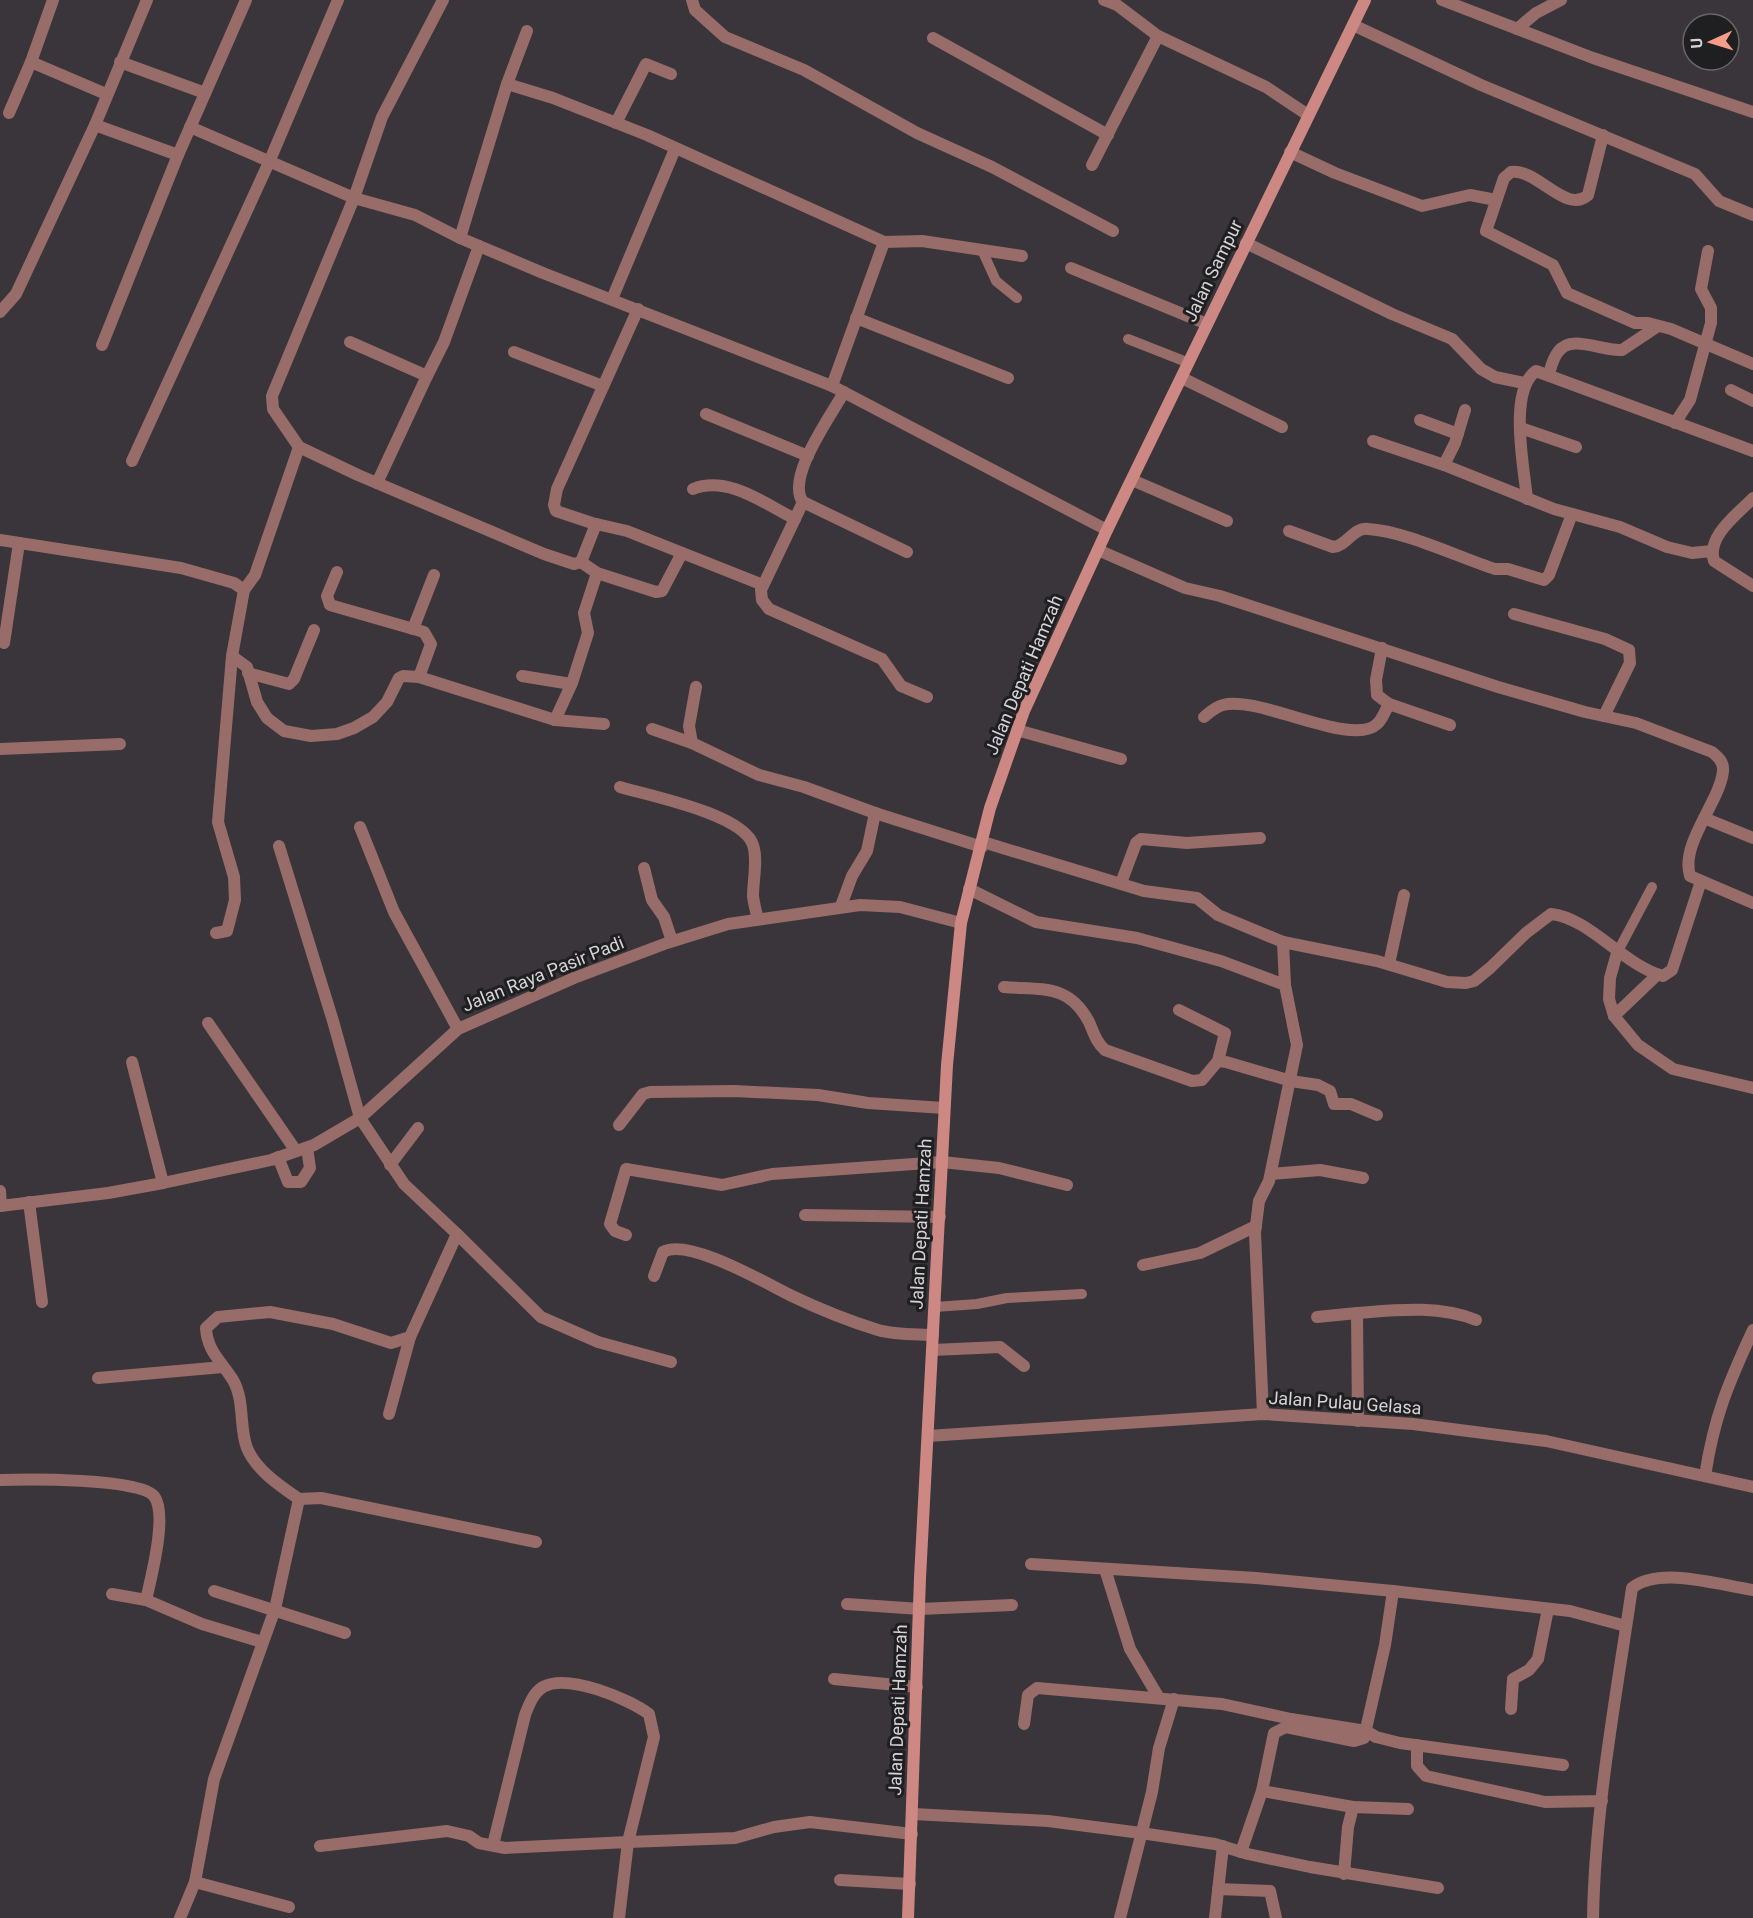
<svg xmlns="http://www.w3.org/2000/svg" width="1753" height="1918" font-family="Roboto,sans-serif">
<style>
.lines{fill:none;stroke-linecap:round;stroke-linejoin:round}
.service{stroke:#986c69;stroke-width:10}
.minor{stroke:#986c69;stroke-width:12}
.tertiary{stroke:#986c69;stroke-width:12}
.secondary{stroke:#ce8884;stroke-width:12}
.labels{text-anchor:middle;stroke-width:6;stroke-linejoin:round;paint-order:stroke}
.street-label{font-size:18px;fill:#d5d3d6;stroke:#1f1e20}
</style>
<rect width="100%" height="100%" fill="#39353a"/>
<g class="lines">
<g class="service">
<path d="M982,250l14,31 21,17"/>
<path d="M1128,339l61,24"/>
<path d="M1617,953l35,-66"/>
<path d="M935,1307l42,-3 30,-6 75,-4"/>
</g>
<g class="minor">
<path d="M53,0l-22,62 75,32"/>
<path d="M443,0l-61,117 -28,81 61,17 45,23 83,35 289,113 275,144"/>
<path d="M692,0l3,10 30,27 79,33 113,63 75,34 121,64"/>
<path d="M1104,0l13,5 41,31 108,51 42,28"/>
<path d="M1442,0l151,58 160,54"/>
<path d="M1353,25l128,60 214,89 24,27 34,14"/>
<path d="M1517,29l19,-16 25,-13"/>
<path d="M933,38l175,97"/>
<path d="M120,62l85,31"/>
<path d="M507,84l20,-53"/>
<path d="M9,113l22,-51"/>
<path d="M616,123l30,-59 25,10"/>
<path d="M95,125l83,30"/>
<path d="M190,127l164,71 -82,198 1,13 26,38 59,28 186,79 30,10 7,-2 16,11 59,19 6,-1 20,-38"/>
<path d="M1603,135l-15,60c-22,20 -51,-27 -77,-23l-7,6 -18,53 67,34 14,28 68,30h13l23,6 82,35"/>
<path d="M1290,152l45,21 87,33 48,-11 26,5"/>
<path d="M1092,165l66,-129"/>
<path d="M460,238l47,-154 46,14 94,37 237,107 -52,144"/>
<path d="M884,242l38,-1 100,15"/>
<path d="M1246,243l146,71 60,25 29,30 14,8 29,6"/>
<path d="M1071,268l136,56"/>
<path d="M612,299l63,-150"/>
<path d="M638,309l-81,180 -3,16 2,6 36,12 35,8 136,54"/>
<path d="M0,312l16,-18 79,-169 52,-125"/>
<path d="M856,318l152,60"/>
<path d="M350,342l77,34 -50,107"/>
<path d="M102,345l76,-190 68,-155"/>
<path d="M514,352l89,34"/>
<path d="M1549,374c2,-7 4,-16 9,-22 13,-19 45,0 64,-2l36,-24"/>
<path d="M427,376l17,-34 35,-96"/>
<path d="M1182,378l100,49"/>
<path d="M1731,390l22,11"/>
<path d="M844,392c-13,24 -59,86 -41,110l-42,88 1,10 7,9 113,50 19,27 26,11"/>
<path d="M1465,410l-10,33 -11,22 110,44 66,18 47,20 25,6 20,-2"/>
<path d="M706,414l102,42"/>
<path d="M1420,420l38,14"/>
<path d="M1675,423l15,-23 21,-77v-15l-10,-19 7,-38"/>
<path d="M1521,428l55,19"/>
<path d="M1373,441l71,24"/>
<path d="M132,461l138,-301 68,-160"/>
<path d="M1132,480l95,41"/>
<path d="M693,489c35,-14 72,15 102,30"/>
<path d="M1753,498c-15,16 -47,38 -39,63l39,25"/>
<path d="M1527,499c-3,-32 -19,-108 9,-128l217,80"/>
<path d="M803,502l104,50"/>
<path d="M1289,531l44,16c14,-1 20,-20 35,-18 37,2 90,28 127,40h13l36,11 5,-5 23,-61"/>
<path d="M0,540l181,28 53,15 10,7 -12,66 -14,166 16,55 1,23 -8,31 -11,2"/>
<path d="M1098,550l87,38 35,8 278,91 87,25 51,11 76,29c6,5 12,10 11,19 -3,31 -43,72 -33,105l63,27"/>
<path d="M581,562l15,-38"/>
<path d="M597,573l-13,40 4,20 -16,50 -17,37 49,4"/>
<path d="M244,590l11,-15 44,-128"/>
<path d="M1514,614l91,25 24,11 1,13 -26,53"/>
<path d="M413,629l21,-54"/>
<path d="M4,643l15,-100"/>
<path d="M1382,648l-6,32 1,15 12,9 61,21"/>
<path d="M232,656l15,11 10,35 10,16 17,13 27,5 26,-2 17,-6 19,-11 14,-15 12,-24 4,-2 16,1 12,-33 -7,-12 -94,-27 -3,-9 10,-24"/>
<path d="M248,673l41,11 5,-5 20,-49"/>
<path d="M522,676l49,8"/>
<path d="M419,677l136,43"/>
<path d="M1204,717c6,-5 11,-10 19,-12 36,-10 129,43 154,19 5,-4 8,-13 12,-20"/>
<path d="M652,729l40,14 67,32 45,12 71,26 -8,38 -15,25 -11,30"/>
<path d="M1017,730l104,29"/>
<path d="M692,743l-3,-17 7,-39"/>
<path d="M0,749l120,-5"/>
<path d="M620,787c30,9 123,27 133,58 5,15 0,35 0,51 1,8 3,16 5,23"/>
<path d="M875,813l107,34"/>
<path d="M1704,818l49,20"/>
<path d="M360,827l34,85 64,117"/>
<path d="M983,842l161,49 53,7 21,17 65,27"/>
<path d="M644,868l8,32 12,17 8,24"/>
<path d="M1121,883l15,-40 5,-4 46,4 73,-5"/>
<path d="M969,889l67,33 101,16 84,23 64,24"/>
<path d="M1617,953l-7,25 -1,21 5,17 24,29 35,24 80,19"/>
<path d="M1389,964l15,-69"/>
<path d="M1004,987c39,3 65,-3 85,35 5,11 7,20 16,28l87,31 10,-1 16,-19 8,1 65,19 27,4 12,6 4,13h17l26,11"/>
<path d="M1179,1010l46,23 -7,28"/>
<path d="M1614,1016l43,-41"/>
<path d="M208,1023l88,128"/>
<path d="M132,1062l31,121"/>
<path d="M619,1125l24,-31 7,-2 84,-1 84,4 50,8 76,5"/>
<path d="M278,1157l10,25h13l9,-14 -3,-20"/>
<path d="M390,1165l28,-37"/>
<path d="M1271,1174l49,-4 43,8"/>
<path d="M0,1191l1,15"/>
<path d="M29,1202l13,100"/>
<path d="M805,1215l135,2"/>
<path d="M457,1234l84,83 57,25 73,20"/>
<path d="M626,1235l-11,-4 -5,-7 16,-55 96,16 50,-11 170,-12 57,6 68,17"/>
<path d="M1143,1265l57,-12 56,-27"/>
<path d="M654,1276l9,-24c25,-15 104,32 129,44 27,13 57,25 86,34 17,5 38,4 55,5"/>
<path d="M1317,1317l40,-4"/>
<path d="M933,1350l67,-3 24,19"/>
<path d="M98,1378l125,-11"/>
<path d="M389,1414l21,-77"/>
<path d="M1263,1414l-8,-181 4,-32 10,-20 28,-136 -12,-60 -2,-43 94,19 70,21 19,1 8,-2 16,-13 36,-35 25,-19c39,4 72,51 112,62l9,-6 29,-89"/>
<path d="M1358,1421l-1,-108c40,-3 81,-8 119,7"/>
<path d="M928,1436l335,-22 150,10 133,17 207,46"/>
<path d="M1705,1476c9,-59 23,-92 48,-146"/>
<path d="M0,1480c25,-1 140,-2 154,16 14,18 -3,82 -8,104l56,24 60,18"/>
<path d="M299,1499l22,-1 215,44"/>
<path d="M1031,1564l225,14 137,13 177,20 56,15"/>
<path d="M1105,1569l25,80 29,49"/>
<path d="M214,1591l131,42"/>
<path d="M112,1594l34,6"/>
<path d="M847,1604l73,5 92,-4"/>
<path d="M834,1679l83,8"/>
<path d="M1511,1709l2,-30 16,-9 9,-11 10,-50"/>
<path d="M1024,1724l4,-29 9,-7 185,16 69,15 75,12 10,6 24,6 163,22"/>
<path d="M1417,1745v21l9,10 119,26 57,-1"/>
<path d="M1262,1791l91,16 -5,20 -4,47"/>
<path d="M1353,1807l55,2"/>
<path d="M913,1814l135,7 93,12 74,11 33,10 62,13 128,21"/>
<path d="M493,1845l32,-130c4,-10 8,-22 18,-28 25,-14 86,12 106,27l5,23 -26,105 107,-4 39,-11 36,-5 102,12"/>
<path d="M320,1846l127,-15 22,5 10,7 26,5 123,-6 -9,76"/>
<path d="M1241,1852l21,-61 12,-58 12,-6 68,14 10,-3 21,-93 8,-54"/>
<path d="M840,1880l70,4"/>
<path d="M195,1882l94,25"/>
<path d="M1218,1889l52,2 6,27"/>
<path d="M180,1918l15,-36 19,-103 61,-170 24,-110c-19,-13 -43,-29 -52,-51 -8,-20 -2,-47 -14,-68 -11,-18 -26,-29 -27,-52l12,-11 52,-5 63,12 58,19 19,-6 47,-103 -53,-50 -44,-66 -27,-97 -54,-175"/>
<path d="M1120,1918l32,-126 7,-44 15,-49"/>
<path d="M1215,1918l8,-72"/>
<path d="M1593,1918c2,-111 23,-220 39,-330 28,-22 87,-3 121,2"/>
</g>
<path class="tertiary" d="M0,1206l108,-13 55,-10 108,-23 43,-15 46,-27 98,-89 116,-51 93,-35 61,-19 132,-19 40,2 61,16"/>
<path class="secondary" d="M908,1918l12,-340 27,-513 14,-142 29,-115 34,-97 83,-181 258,-530"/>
</g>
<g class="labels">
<g class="street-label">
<text transform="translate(1213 271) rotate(-64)" y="6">Jalan Sampur</text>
<text transform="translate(1024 675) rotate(-67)" y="6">Jalan Depati Hamzah</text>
<text transform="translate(543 974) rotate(-22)" y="6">Jalan Raya Pasir Padi</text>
<text transform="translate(921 1224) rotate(-87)" y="6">Jalan Depati Hamzah</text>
<text transform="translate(1345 1403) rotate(4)" y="6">Jalan Pulau Gelasa</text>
<text transform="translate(898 1710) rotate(-88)" y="6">Jalan Depati Hamzah</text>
</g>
</g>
<g transform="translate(1711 42) rotate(266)"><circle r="28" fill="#1f1e20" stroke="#686669" stroke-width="1.5"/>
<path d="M0-4.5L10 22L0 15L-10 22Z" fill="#f49e89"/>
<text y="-9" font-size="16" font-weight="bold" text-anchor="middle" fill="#d5d3d6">U</text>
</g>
</svg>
